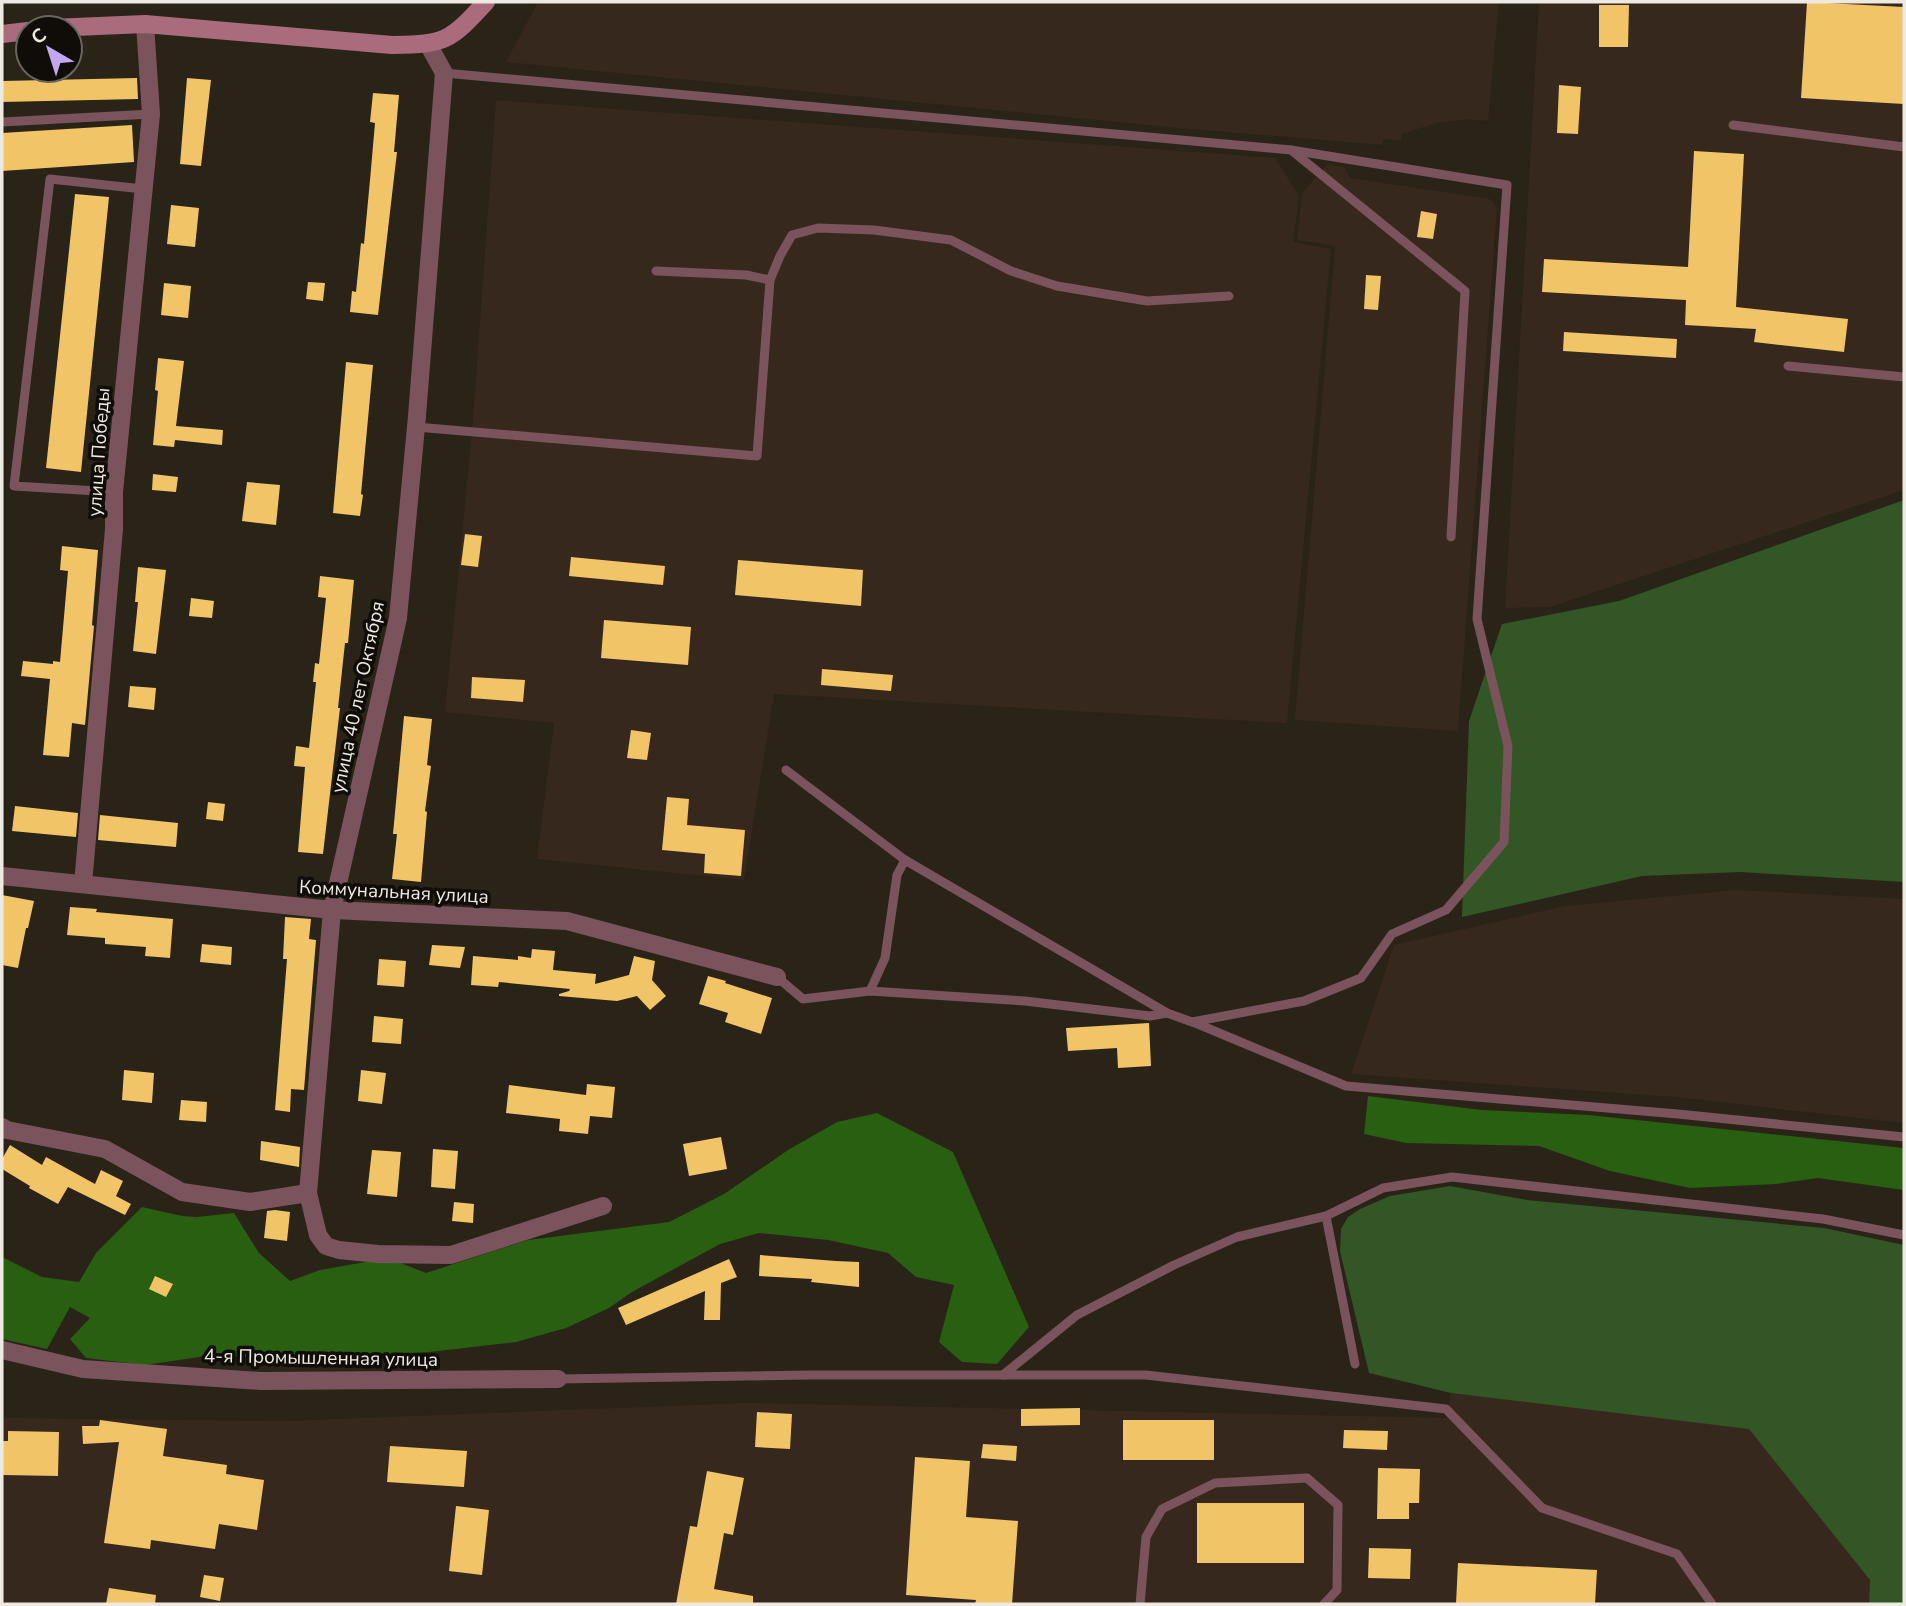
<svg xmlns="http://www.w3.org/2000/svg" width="1906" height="1606" font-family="'Nunito Sans',sans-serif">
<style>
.industrial{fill:#37281d}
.green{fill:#325626}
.forest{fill:#285f11}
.building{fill:#f2c468}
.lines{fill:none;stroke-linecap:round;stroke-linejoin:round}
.lane{stroke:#7a535d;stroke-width:9}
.street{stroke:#7a535d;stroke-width:18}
.secondary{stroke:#aa6c7d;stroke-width:18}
.labels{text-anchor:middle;stroke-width:7;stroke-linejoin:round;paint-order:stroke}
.street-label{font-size:19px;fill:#eee9e1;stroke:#100d08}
</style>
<rect width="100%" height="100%" fill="#2a2317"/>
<g class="industrial">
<path d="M538,2h961l-11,119 -20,-2 -32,4 -34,11 -1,7 -18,-2v6l-204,-17 -673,-66z"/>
<path d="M1539,2h365v488l-354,117 -45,1z"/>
<path d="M496,100l779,58 24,38 -6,46 38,7 -44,474 -513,-29 -30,186 -207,-21 17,-136 -109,-11 27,-280z"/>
<path d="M1328,164l16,3 6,11 140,21 7,9 -39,523 -163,-11 40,-474 -38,-6 5,-47z"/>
<path d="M1736,890l168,9v224l-228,-26 -325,-23 43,-129 171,-39z"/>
<path d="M1451,1393l299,35 120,152 -1,24h-1867v-186l286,3 459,-18 699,15z"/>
</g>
<g class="green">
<path d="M1904,500v382l-163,-10 -99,4 -180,41 7,-196 33,-97 117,-23z"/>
<path d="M1450,1186l77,14 297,28 80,17v359h-35l1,-24 -121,-151 -298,-36 -82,-20 -29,-122 1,-22 7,-12 12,-8 30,-13z"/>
</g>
<g class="forest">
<path d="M1368,1096l114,14 107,5 315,33v42l-86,-12 -42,6 -86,4 -80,-17 -71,-25 -133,-3 -42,-9z"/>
<path d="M877,1113l76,39 76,175 -32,37 -35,-2 -23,-20 15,-57 -38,-8 -28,-24 -60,-13 -69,-7 -39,11 -88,48 -23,16 -43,20 -50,14 -87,10 -128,6 -95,-2 -61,9 -59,-7 -16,-19 20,-21 -20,-11 -23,42 -45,-10v-86l2,5 38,19 37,5 17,-29 46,-46 40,9 15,1 37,-4 25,40 31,28 30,-11 68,-12 38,15 102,-33 141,-18 55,-28 64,-44 49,-28z"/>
</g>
<g class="building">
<path d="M1807,2l97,5v97l-103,-6z"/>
<path d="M1599,5h30l-1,42h-29z"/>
<path d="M137,78l1,21 -136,3v-21z"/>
<path d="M187,78l24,2 -10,86 -21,-2z"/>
<path d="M1559,85l22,2 -3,47 -21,-1z"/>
<path d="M373,93l26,2 -5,57h3l-19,163 -28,-3 2,-21 4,1 5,-49 3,1 6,-64 5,-57 -5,-1z"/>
<path d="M132,125l2,37 -132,9v-38z"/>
<path d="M1694,151l50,3 -8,153 112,12 -4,33 -90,-10 2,-13 -71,-4 1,-25 -144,-8 2,-33 144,8z"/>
<path d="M75,194l34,3 -28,275 -35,-4z"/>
<path d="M171,205l28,3 -4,39 -28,-3z"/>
<path d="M1421,211l16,3 -4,25 -16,-2z"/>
<path d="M1366,275l15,1 -3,34 -14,-1z"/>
<path d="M308,282l17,1 -2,18 -17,-2z"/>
<path d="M164,283l27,3 -3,32 -27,-3z"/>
<path d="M1564,332l113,7 -1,19 -113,-7z"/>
<path d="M158,358l26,3 -8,65 47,4 -1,15 -47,-5 -1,7 -21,-2 5,-54 -3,-1z"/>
<path d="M346,362l27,3 -12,129 2,1 -3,21 -27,-3z"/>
<path d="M153,474l25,3 -2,15 -24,-2z"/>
<path d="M247,482l33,3 -4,40 -34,-4z"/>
<path d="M465,534l17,2 -4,31 -17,-2z"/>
<path d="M62,546l36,4 -6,75 2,1 -9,99 -13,-2 -3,34 -26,-2 7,-76 -29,-3 2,-15 30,3v-3l7,1 8,-91 -8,-1z"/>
<path d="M571,557l94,9 -2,19 -94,-9z"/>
<path d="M738,560l125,10 -2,36 -126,-11z"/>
<path d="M138,567l28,3 -10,84 -23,-3 5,-49h-3z"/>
<path d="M320,576l34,4 -6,63h-3l-7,65h2l-17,146 -25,-2 7,-85 -11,-1 2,-20 13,2 7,-66h-3l2,-19 4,1 7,-66 -8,-1z"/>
<path d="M191,598l23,3 -2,17 -23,-2z"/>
<path d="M604,620l87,7 -3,38 -87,-7z"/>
<path d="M822,669l71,6 -2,16 -70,-6z"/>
<path d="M472,677l53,3 -2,22 -52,-4z"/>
<path d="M130,686l26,2 -2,22 -26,-3z"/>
<path d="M404,716l28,3 -5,46 4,1 -6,45 2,1 -6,70 -29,-3 5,-45h-4z"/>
<path d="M631,730l20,3 -4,27 -20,-2z"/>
<path d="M667,797l22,2 -2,26 58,5 -4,46 -37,-3 1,-19 -43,-4z"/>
<path d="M208,802l17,2 -2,17 -17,-2z"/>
<path d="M15,806l63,7 -2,24 -64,-6z"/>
<path d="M100,815l78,8 -2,24 -78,-7z"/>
<path d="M2,895l32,6 -6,27h-2l-8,40 -16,-3z"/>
<path d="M70,907l27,2 -1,3 77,7 -3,39 -25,-2 1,-9 -41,-3v-6l-38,-3z"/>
<path d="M285,917l26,2 -2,20 7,1 -12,150 -13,-1 -1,23 -15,-2 12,-151h-4z"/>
<path d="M202,944l30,3 -1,18 -31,-3z"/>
<path d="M432,945l33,2 -5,21 -31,-3z"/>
<path d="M532,949l23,2 -2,19 43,4 -1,10 34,-9 5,-19 21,5 -3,19 14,16 -16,14 -13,-14 -20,5 -58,-5v-2l10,-3 1,-2 -71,-7 -1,5 -27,-2 2,-29 45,4v-4l13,2z"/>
<path d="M379,959l27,2 -2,26 -27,-2z"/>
<path d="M708,976l18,5 -1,2 47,15 -11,36 -36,-12 3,-9 -29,-9z"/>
<path d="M374,1016l29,3 -2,25 -29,-2z"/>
<path d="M1149,1023l2,43 -33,2 -1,-20 -49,3 -2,-23z"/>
<path d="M124,1070l30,3 -2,30 -30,-3z"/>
<path d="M361,1070l25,3 -4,31 -24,-3z"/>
<path d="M587,1084l28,3 -3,31 -22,-2 -2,18 -29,-3 1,-12 -54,-6 3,-28 77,10z"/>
<path d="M181,1100l26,2 -1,20 -27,-2z"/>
<path d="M721,1137l6,32 -38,7 -6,-32z"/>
<path d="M261,1141l39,6 -1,20 -39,-7z"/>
<path d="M10,1145l32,20 4,-8 49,27 6,-14 22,11 -7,15 15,8 -6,11 -57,-28 -10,17 -29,-16 1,-2 -28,-17v-10z"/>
<path d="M433,1149l25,2 -3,38 -24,-2z"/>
<path d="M372,1150l29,2 -4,45 -30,-3z"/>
<path d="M454,1202l20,2 -1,19 -21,-2z"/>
<path d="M275,1210l15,2 -3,29 -23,-3 3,-27z"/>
<path d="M760,1255l76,6 23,1v25l-48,-5 1,-3 -53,-3z"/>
<path d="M729,1259l8,18 -16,6 -1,37h-16l1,-29 -79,34 -8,-17z"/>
<path d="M155,1276l18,8 -7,13 -17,-8z"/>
<path d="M1080,1408v17l-59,1v-17z"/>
<path d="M757,1412l35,2 -2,35 -35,-2z"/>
<path d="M100,1420l67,9 -4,27 64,9 -1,9 38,6 -7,50 -38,-6 -4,25 -64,-9 -1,9 -46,-6 15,-101 -36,2 -1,-18h17z"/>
<rect x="1123" y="1420" width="91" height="40"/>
<path d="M1344,1430l44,1 -1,19 -44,-2z"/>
<path d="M8,1431l51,1 -1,44 -56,-1v-34h6z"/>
<path d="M983,1444l34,2 -1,15 -35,-3z"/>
<path d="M390,1446l77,5 -3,36 -77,-5z"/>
<path d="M915,1457l55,4 -4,56 52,4 -6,83h-37l1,-4 -70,-5z"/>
<path d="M1378,1468l42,1 -1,34h-10v16h-32z"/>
<path d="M707,1471l37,7 -11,57 -9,-2 -10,56 39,7v8h-77l14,-78 7,1z"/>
<rect x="1197" y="1503" width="107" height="60"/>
<path d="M456,1506l33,4 -7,65 -33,-4z"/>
<path d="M1369,1548l42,1 -1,30 -42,-1z"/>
<path d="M1458,1563l139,7 -2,34h-139z"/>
<path d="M204,1575l20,3 -4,23 -20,-4z"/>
<path d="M109,1588l47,7 -1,9h-49z"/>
</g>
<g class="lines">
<g class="lane">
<path d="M444,73l847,77 174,141 -14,246"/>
<path d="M2,122l149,-8"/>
<path d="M1733,125l171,22"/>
<path d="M656,271l90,4 24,5"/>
<path d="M1788,366l116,11"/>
<path d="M416,427l341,29 13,-176 10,-24 12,-21 26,-7 56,2 77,10 60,31 46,15 90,15 82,-5"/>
<path d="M114,492l-100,-6 36,-307 93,10"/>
<path d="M786,770l119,90 262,153"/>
<path d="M777,977l26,22 67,-8 155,10 125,15 17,-3 25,9 112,-21 57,-23 31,-44 54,-24 58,-68 4,-96 -31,-127 30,-434 -216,-35"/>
<path d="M870,991l15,-33 12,-83 8,-15"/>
<path d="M1193,1022l153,64 332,28 226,23"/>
<path d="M1355,1364l-29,-148 57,-28 69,-11 371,42 81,16"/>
<path d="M1003,1375l74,-60 97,-50 63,-28 89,-21"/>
<path d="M558,1379l252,-4h336l300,34 96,99 135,46 35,50"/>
<path d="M1140,1604l6,-67 16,-28 53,-26 92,-5 31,27 -1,85 -13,14"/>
</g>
<g class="street">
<path d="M2,876l330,34 235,11 210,56"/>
<path d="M83,884l31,-355v-37l37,-378 -6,-90"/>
<path d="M2,1127l5,3 98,19 77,43 68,10 58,-9 10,42 8,11 13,4 39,4 73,1 152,-49"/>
<path d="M308,1193l24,-283 66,-292 19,-202 27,-343 -16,-29"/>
<path d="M2,1350l81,19 178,12 297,-2"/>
</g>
<g class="secondary">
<path d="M52,28l93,-4 247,21c54,-1 57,-3 94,-43"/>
<path d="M2,34l26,-3"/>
</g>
</g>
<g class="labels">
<g class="street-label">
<text transform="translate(98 452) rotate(-86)" y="7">улица Победы</text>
<text transform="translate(357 697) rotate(-78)" y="7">улица 40 лет Октября</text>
<text transform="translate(394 891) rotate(3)" y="7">Коммунальная улица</text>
<text transform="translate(321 1357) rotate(1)" y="7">4-я Промышленная улица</text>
</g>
</g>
<rect width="1906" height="1606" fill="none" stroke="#eee9e1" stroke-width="7"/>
<g transform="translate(49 49) rotate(321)"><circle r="33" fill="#100d08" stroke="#69655f" stroke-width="2"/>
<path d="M0-5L12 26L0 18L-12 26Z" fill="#c3a7f2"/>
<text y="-10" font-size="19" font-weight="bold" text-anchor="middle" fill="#eee9e1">С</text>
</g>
</svg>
